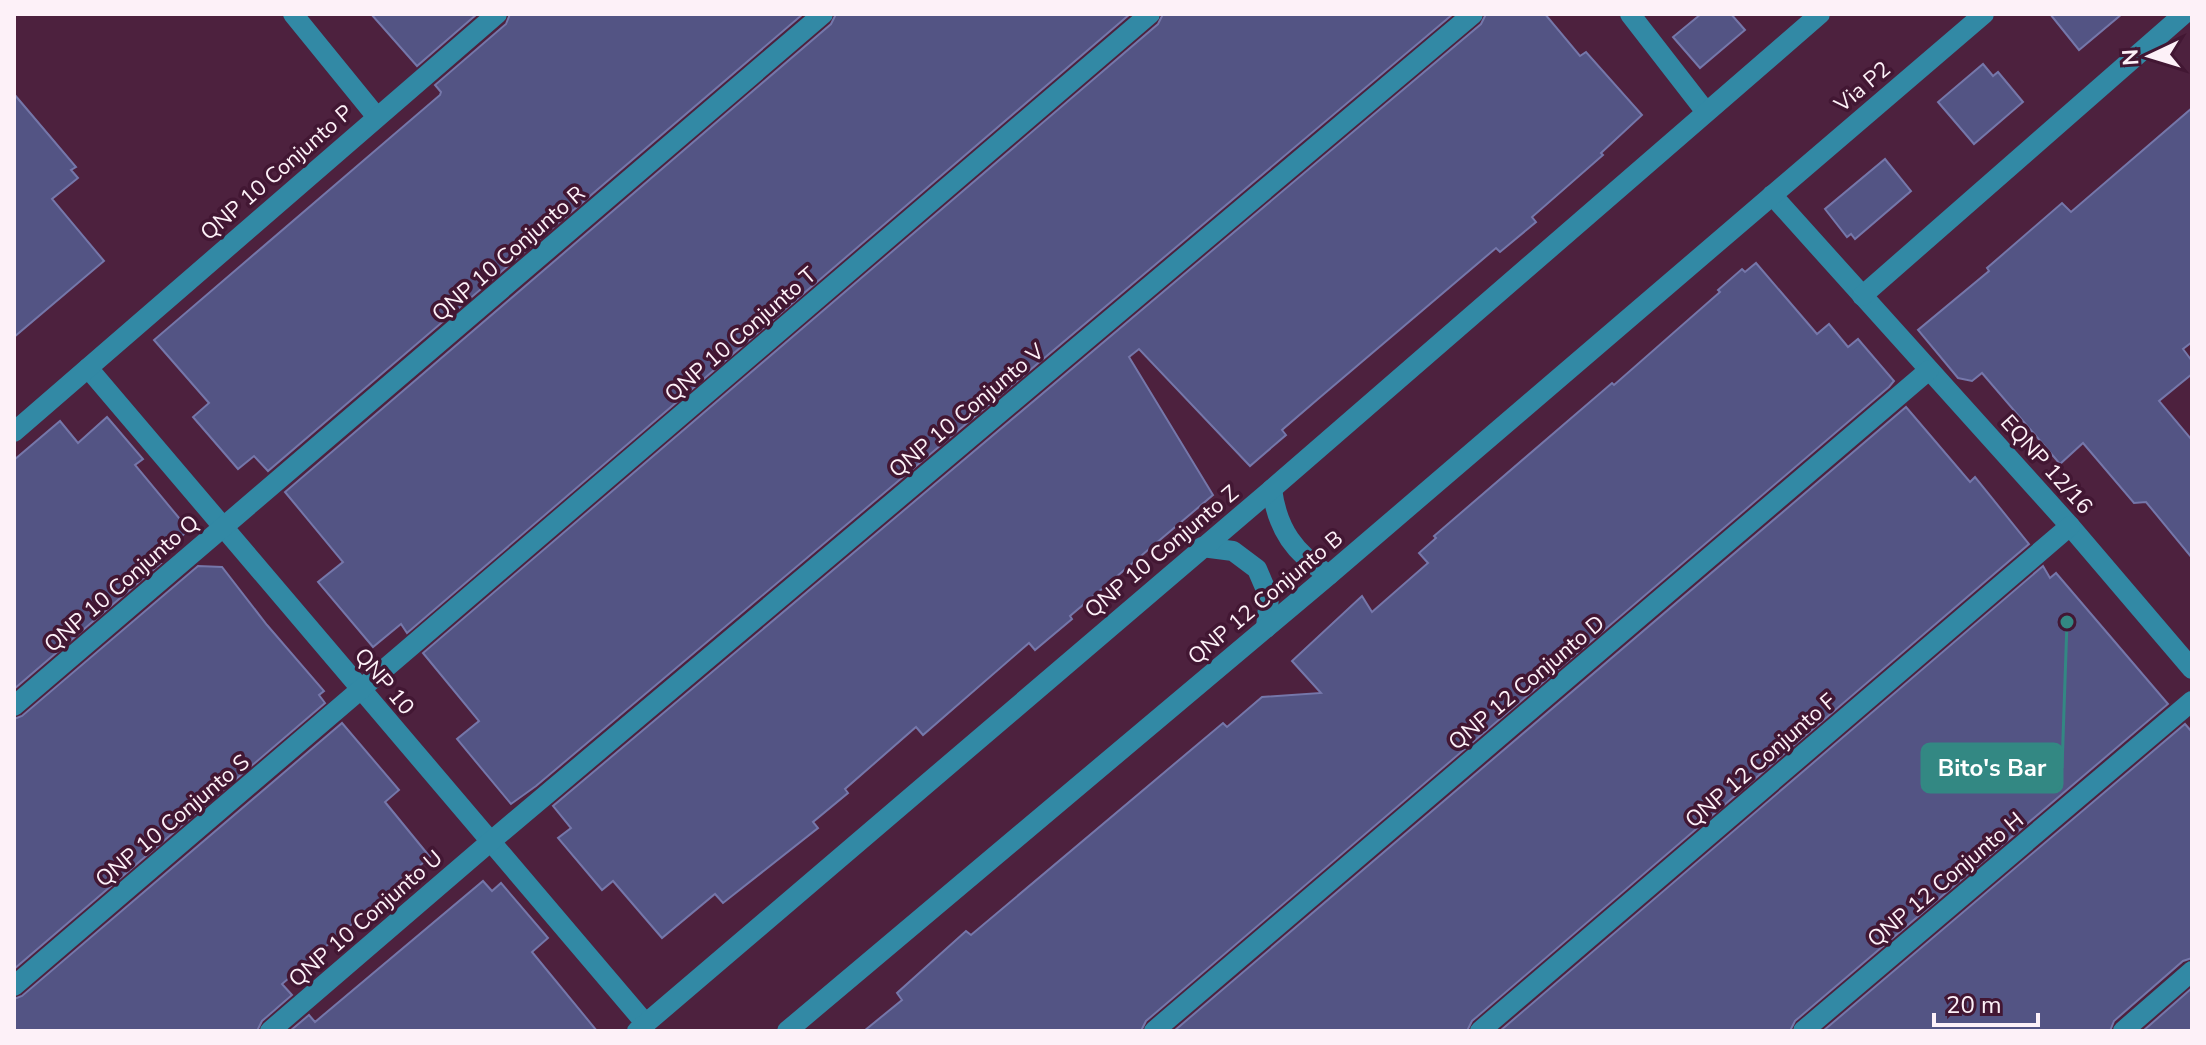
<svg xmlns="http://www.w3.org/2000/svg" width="2206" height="1045" font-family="'Nunito Sans',sans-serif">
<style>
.building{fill:#535484;stroke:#7577aa;stroke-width:2}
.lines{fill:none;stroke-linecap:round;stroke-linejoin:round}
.minor{stroke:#3289a5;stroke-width:20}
.labels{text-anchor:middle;stroke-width:7;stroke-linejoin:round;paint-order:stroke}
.street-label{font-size:22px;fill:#fdf1f8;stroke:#421733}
.leader{fill:none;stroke:#338883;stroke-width:3}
.callout-dot{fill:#338883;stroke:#421733;stroke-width:3}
.callout{fill:#338883;stroke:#338883;stroke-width:3}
.callout-label{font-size:24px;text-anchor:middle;font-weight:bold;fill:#fff}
</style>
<rect width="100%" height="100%" fill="#4d213e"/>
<g class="building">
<path d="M371,14h106l-60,52z"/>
<path d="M510,14h293l-535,457 -14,-15 -16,13 -45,-52 16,-14 -55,-63 286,-245 1,-3 -6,-7 71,-61z"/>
<path d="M836,14h294l-723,619 -6,-9 -28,23 -55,-65 25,-20 -58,-70 546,-468z"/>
<path d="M1163,14h290l-917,772 -25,18 -54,-65 22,-18 -56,-68 735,-629z"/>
<path d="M1486,14h59l35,42 6,-4 56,63 -41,38 2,2 -71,62 4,5 -36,30 -4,-4 -178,151 -36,31 4,5 -36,31 -111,-117 -10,8 84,138 -143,121 2,3 -37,31 -6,-7 -106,92 -7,-8 -71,62 3,4 -35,29 5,6 -95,75 -8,-9 -53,44 -49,-57 -11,9 -44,-52 13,-10 -18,-22 928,-782z"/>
<path d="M1701,14h30l14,16 -45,38 -27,-31z"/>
<path d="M2050,14h72l-43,36z"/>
<path d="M1983,64l10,12 5,-4 25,30 -49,42 -36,-42z"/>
<path d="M14,94l62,73 -5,3 7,8 -26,21 52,62 -90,76z"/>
<path d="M2192,108v234l-9,7 9,12v13l-33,27 33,39v118l-46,-56 -12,1 -51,-60 -23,21 -78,-91 -10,8 -14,-3 -40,-48 71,-59 -2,-3 75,-65 9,9z"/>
<path d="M1885,159l26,32 -56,48 -4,-5 -4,3 -22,-28z"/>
<path d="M1756,263l61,71 12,-10 19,23 10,-8 36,42 -5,6 -743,634 -5,10h-277l38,-31 -5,-7 69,-62 5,4 252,-212 4,4 35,-30 59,-4 -29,-32 70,-65 10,16 56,-49 -9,-10 17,-15 -2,-2 178,-153 2,2 106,-93 -2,-2 24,-21 3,3z"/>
<path d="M1906,407l64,75 5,-5 54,67 -557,477 -5,10h-293z"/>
<path d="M107,417l36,42 -8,6 54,65 -40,34h11l-146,125v-229l46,-39 18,22z"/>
<path d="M198,566l24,1 45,58 57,66 -5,4 6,8 -311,266v-250l8,-3z"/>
<path d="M2043,566l7,12 6,-5 112,131 -373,317 -5,10h-290z"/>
<path d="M342,723l57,67 -14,12 45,55 -148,127 10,11 -30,26 -5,10h-243v-32l8,-3z"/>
<path d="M2185,724l7,8v226l-9,3 -69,60 -4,10h-287z"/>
<path d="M483,881l9,10 9,-8 47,55 -16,14 65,79h-307l19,-16 6,7z"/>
<path d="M2192,988v43h-49z"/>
</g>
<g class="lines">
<g class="minor">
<path d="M293,14l83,102"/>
<path d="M1630,14l76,98"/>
<path d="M1772,195l298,331 122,143"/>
<path d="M1862,296l322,-282"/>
<path d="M88,368l558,656"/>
<path d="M14,432l483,-418"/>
<path d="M1272,489c5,40 23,65 57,86"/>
<path d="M1202,547l31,4 24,18 12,28 -3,31"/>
<path d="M14,706l809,-692"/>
<path d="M14,986l1136,-972"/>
<path d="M270,1031l220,-189 983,-828"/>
<path d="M637,1031l635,-542 548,-475"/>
<path d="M787,1031l542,-456 655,-561"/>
<path d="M1154,1031l775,-661"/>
<path d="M1480,1031l590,-505"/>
<path d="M1803,1031l389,-330"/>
<path d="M2123,1031l69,-60"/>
</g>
</g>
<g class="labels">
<g class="street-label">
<text transform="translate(1862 86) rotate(-40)" y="8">Via P2</text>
<text transform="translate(276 172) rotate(-41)" y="8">QNP 10 Conjunto P</text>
<text transform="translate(508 253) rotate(-41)" y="8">QNP 10 Conjunto R</text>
<text transform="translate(740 334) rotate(-41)" y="8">QNP 10 Conjunto T</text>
<text transform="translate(966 410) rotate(-40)" y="8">QNP 10 Conjunto V</text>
<text transform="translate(2047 464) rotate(48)" y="8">EQNP 12/16</text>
<text transform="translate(1161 551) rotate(-40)" y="8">QNP 10 Conjunto Z</text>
<text transform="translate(121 583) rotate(-41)" y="8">QNP 10 Conjunto Q</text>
<text transform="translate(1265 597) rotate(-40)" y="8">QNP 12 Conjunto B</text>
<text transform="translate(385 681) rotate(50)" y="8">QNP 10</text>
<text transform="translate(1526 682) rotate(-40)" y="8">QNP 12 Conjunto D</text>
<text transform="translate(1760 760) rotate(-41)" y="8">QNP 12 Conjunto F</text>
<text transform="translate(172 820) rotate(-40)" y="8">QNP 10 Conjunto S</text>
<text transform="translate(1945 879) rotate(-40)" y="8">QNP 12 Conjunto H</text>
<text transform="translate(365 918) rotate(-41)" y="8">QNP 10 Conjunto U</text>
</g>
</g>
<path class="leader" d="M2067 622L2062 768"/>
<circle class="callout-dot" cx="2067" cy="622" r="8"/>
<rect class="callout" x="1922" y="744" width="140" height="48" rx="8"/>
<g class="callout-label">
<text x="1992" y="776">Bito's Bar</text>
</g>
<rect width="2206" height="1045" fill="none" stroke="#fdf1f8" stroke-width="32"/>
<g transform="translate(2150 56) rotate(266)" stroke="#421733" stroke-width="6" paint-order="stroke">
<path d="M0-6L14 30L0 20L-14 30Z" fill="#fdf1f8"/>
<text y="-12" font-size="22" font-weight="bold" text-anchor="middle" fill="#fdf1f8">N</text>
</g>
<path d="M1934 1013v12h104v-12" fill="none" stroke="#fdf1f8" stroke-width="4"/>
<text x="1946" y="1013" font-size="24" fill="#fdf1f8" stroke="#421733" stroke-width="6" paint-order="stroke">20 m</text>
</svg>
